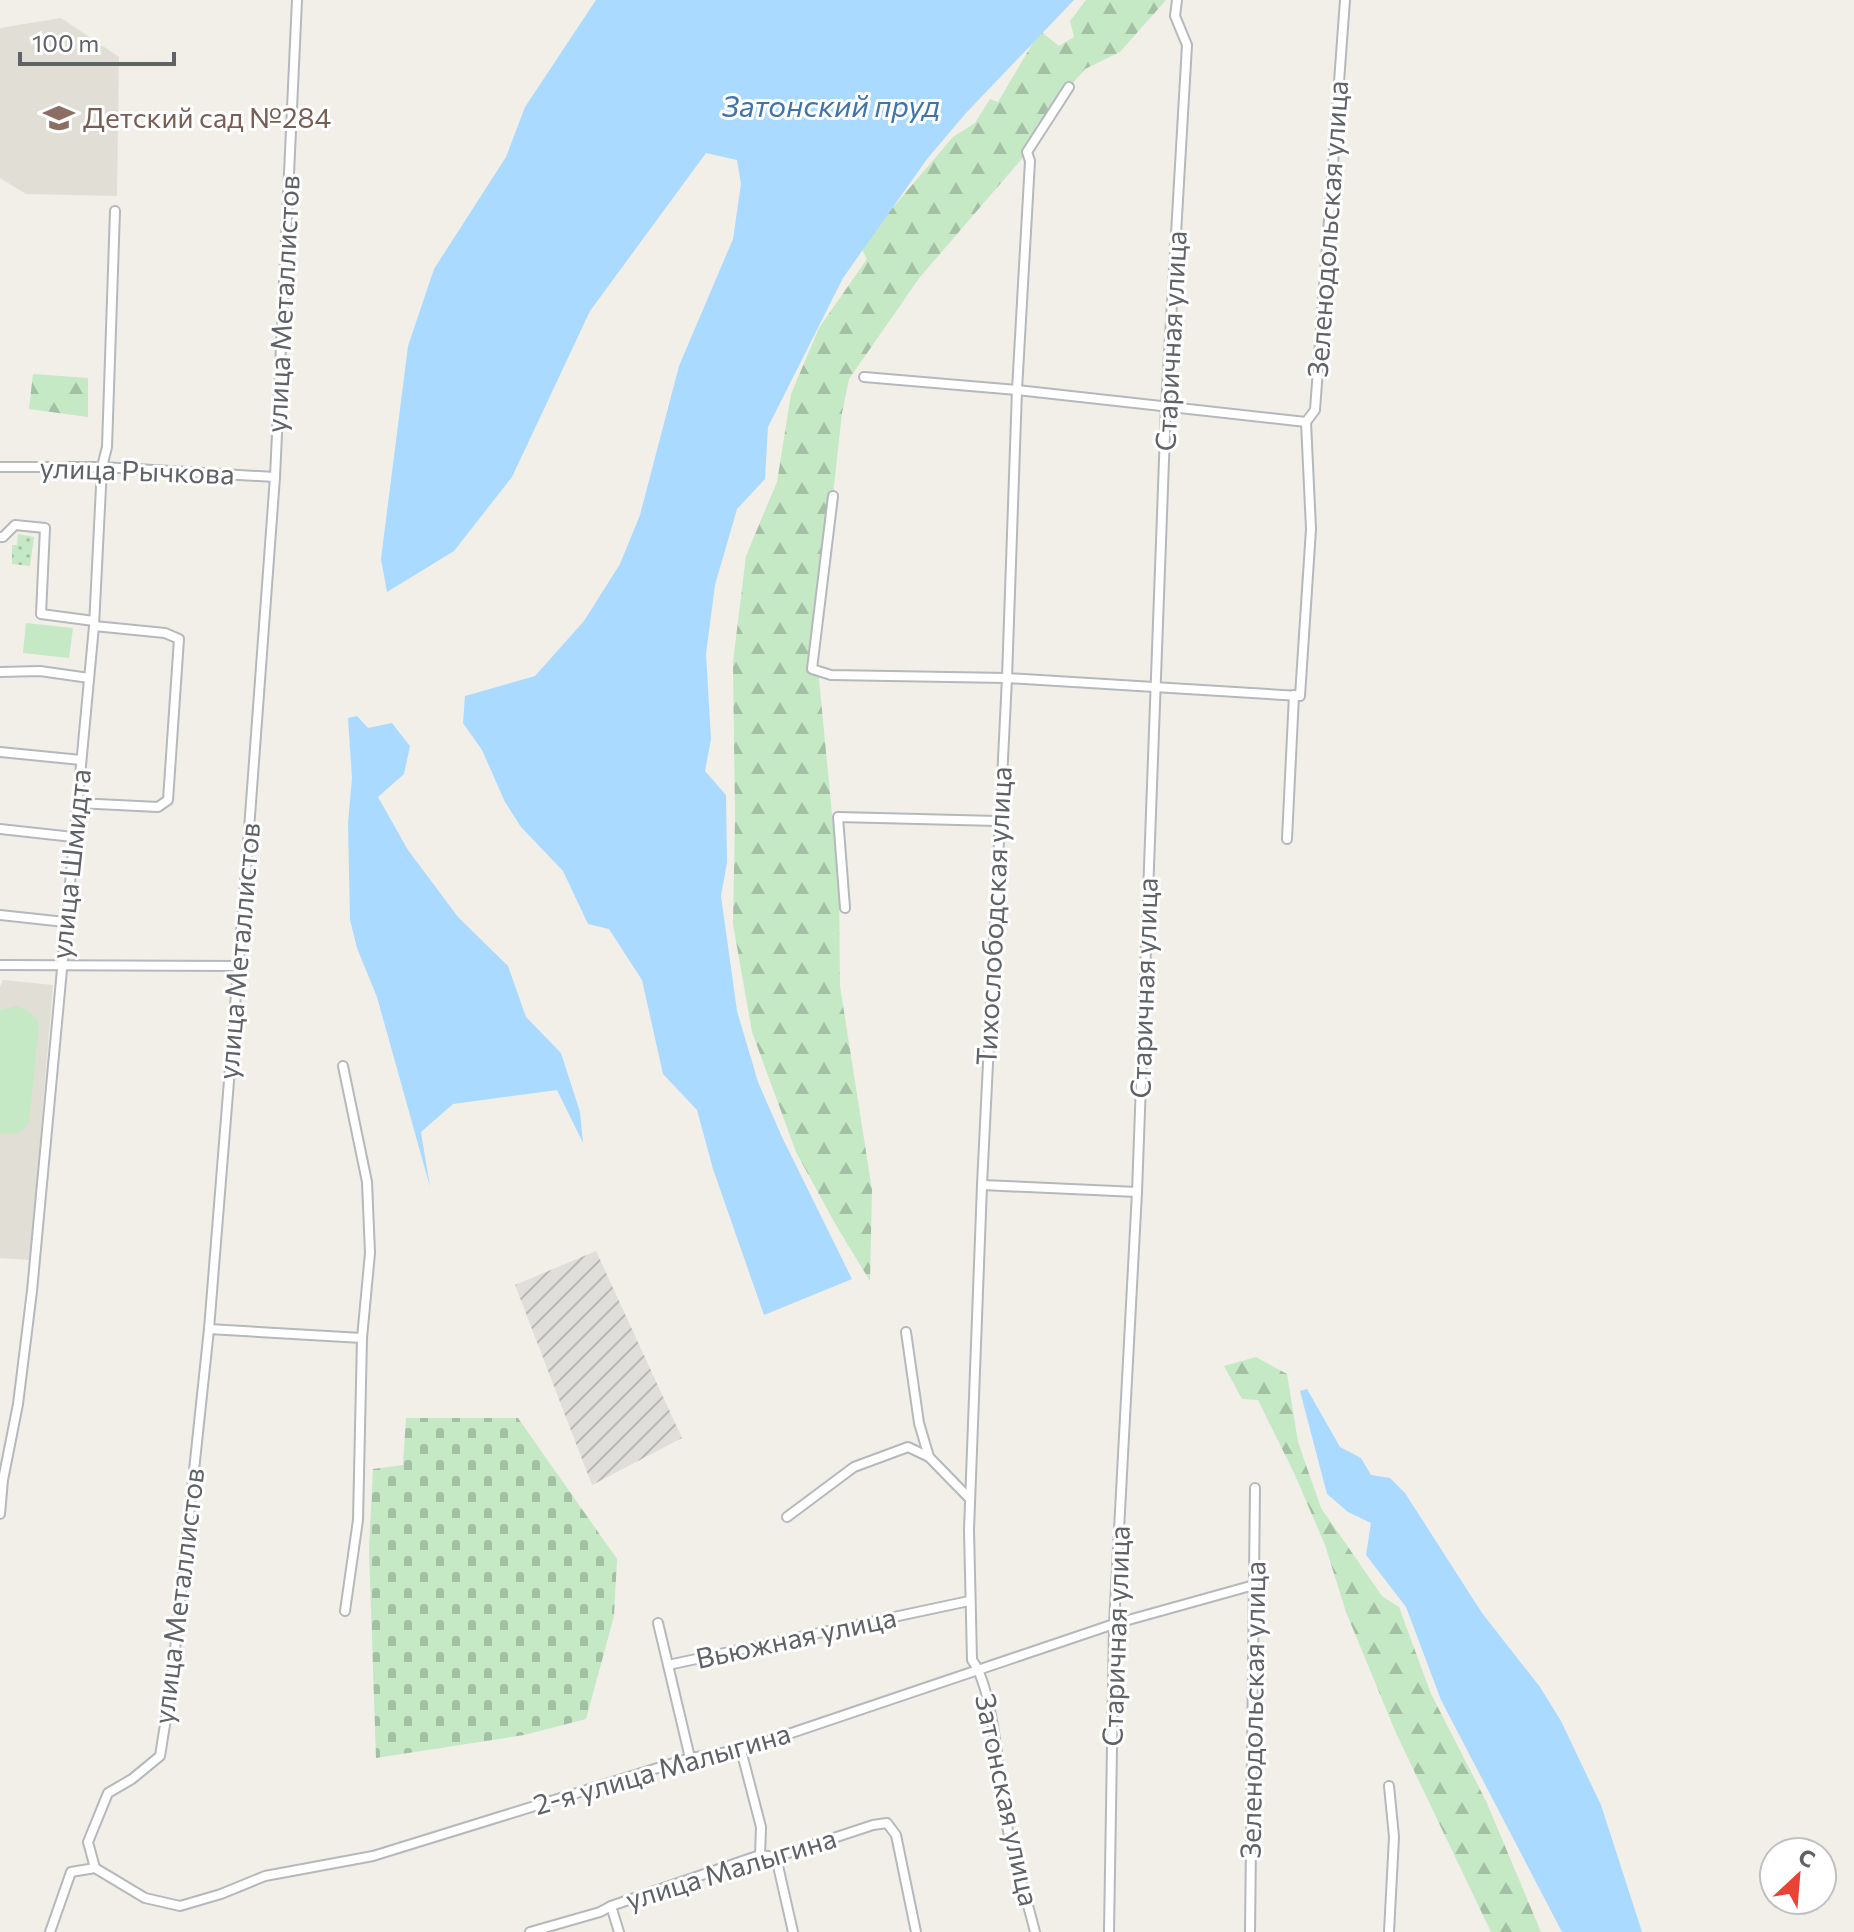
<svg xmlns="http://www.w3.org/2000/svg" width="1854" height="1932" font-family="Commissioner,sans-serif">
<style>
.industrial{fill:url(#industrial-furrows)}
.education{fill:#e1ded6}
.forest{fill:url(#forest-firs)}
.cemetery{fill:url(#cemetery-stones)}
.park{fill:url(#park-dots)}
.garden{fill:#c5e8c5}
.water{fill:#aadaff}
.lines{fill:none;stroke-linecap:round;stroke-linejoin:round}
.minor-casing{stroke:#b5b8bc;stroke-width:12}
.minor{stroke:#fff;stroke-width:8}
.labels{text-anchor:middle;stroke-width:6;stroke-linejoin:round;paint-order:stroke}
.education-label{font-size:28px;fill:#785e54;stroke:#fff;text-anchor:start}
.street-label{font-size:28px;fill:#5f6368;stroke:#fff}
.water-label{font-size:30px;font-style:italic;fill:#4174aa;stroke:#fff}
</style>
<defs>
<pattern id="industrial-furrows" width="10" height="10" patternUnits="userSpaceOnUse" patternTransform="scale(2)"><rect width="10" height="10" fill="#e0deda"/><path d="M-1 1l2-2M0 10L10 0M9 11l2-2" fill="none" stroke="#b9b8b5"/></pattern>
<pattern id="forest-firs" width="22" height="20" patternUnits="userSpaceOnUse" patternTransform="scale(2)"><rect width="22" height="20" fill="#c5e8c5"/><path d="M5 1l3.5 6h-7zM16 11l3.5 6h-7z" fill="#a3c0a4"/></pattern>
<pattern id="cemetery-stones" width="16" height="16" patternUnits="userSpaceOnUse" patternTransform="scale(2)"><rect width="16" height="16" fill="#c5e8c5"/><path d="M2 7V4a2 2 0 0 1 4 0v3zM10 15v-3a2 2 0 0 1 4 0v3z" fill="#a3c0a4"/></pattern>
<pattern id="park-dots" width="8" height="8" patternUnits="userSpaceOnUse" patternTransform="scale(2)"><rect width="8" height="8" fill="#c5e8c5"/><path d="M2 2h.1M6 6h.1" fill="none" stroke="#a3c0a4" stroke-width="1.8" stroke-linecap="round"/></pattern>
</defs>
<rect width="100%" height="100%" fill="#f1efe8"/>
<path class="industrial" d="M596,1251l86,187 -90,47 -77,-200z"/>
<g class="education">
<path d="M61,18l58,39 -2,139 -91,-2 -26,-16v-150z"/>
<path d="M3,980l50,5 -23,275 -30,-2v-271z"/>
</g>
<g class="forest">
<path d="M1086,0h80l-46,52 -35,17 -49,57 -4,21 -112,130 -71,102 -7,34 -26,235 23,239 1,99 32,204 -2,91 -33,-54 -41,-75 -44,-120 -19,-108 2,-106 -2,-156 13,-106 31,-74 14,-88 28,-66 48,-69 -7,-13 93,-109 22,-14 15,-24 8,3 42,-71 19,15 15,-9 -4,-16z"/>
<path d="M33,374l55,4v39l-59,-8z"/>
<path d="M1256,1357l31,17 11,68 23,66 61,88 17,11 32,87 55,107 55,131h-50l-95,-199 -50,-121 -21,-67 -30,-70 -37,-75 -16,-1 -18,-33z"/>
</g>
<path class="cemetery" d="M406,1418h112l99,141 -3,57 -28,103 -62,16 -148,23 -7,-209 4,-80 30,-4z"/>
<path class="park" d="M18,534l16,3 -4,29 -18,-2v-19h5z"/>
<g class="garden">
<path d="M26,623l47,5 -4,30 -46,-5z"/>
<path d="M16,1006c12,3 19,8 23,20l-10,97c-6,11 -18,13 -29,10v-123z"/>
</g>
<g class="water">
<path d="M596,0h478l-108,113 -39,46 -84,119 -75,149 -3,52 -28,30 -22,76 -9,69 5,85 -6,32 21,24 1,68 -6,33 16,115 21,71 24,55 70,142 -88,36 -51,-146 -16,-59 -34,-36 -21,-94 -33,-51 -21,-5 -25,-53 -42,-44 -16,-25 -23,-52 -19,-27 2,-27 70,-20 49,-55 36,-57 20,-49 39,-149 54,-127 8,-55 -4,-24 -31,-7 -116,158 -78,166 -58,74 -67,41 -6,-33 27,-213 26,-77 72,-112 19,-50z"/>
<path d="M357,716l11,12 24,-5 18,23 -6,28 -26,23 30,53 50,67 50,49 18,51 35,36 19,59 3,31 -26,-53 -104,14 -32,28 9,55 -53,-190 -20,-49 -7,-28 -2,-97 4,-45 -4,-60z"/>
<path d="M1307,1389l33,58 21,11 10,17 19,3 15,15 77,120 58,74 21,34 40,84 41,127h-80l-121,-232 -35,-93 -40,-52 5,-32 -23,-11 -21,-18 -27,-103z"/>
</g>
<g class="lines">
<defs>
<g id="minor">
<path d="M864,377l153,13 289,32 9,-12 30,-410"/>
<path d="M0,467h102l173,10"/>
<path d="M833,496l-21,173 19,6 176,3 293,18 11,-167 -5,-107"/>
<path d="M0,537h3l12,-12 30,3 -4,86 53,7"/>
<path d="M0,672l40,-1 49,7"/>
<path d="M0,752l81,8"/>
<path d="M77,803l81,4 10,-7 11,-161 -14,-6 -71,-7"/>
<path d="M0,829l73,8"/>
<path d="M1287,839l7,-144"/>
<path d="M845,908l-7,-91 160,4"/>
<path d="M0,915l65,7"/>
<path d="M0,965l238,1"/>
<path d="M343,1066l24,116 3,71 -8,85 -4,182 -13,91"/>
<path d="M982,1185l155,7"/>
<path d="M209,1329l153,9"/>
<path d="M906,1332l13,91 10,34 41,42"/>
<path d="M0,1514l3,-34 15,-76 14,-113 62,-665 8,-159 5,-20 8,-236"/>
<path d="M787,1517l67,-50 54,-20 21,10"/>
<path d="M658,1623l10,42"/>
<path d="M741,1750l20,77 -1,28"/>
<path d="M690,1758l-22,-93 301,-64"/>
<path d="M776,1857l17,75"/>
<path d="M95,1868l-7,-26 20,-49 24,-14 28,-23 11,-69 38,-358 37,-459 29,-393 22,-477"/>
<path d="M611,1906l8,26"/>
<path d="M50,1932l21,-60 24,-4 50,30 35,8 41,-12 44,-18 108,-20 317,-98 51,-8 373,-126 140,-39"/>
<path d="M530,1932l70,-20 11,-6 149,-51 16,2 97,-32 14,-2 9,12 20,97"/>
<path d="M1035,1932c-8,-32 -18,-64 -26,-96 -9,-41 -14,-147 -37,-176l-3,-130 13,-345 25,-507 10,-288 13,-229 -3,-9 42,-65"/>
<path d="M1109,1932l5,-308 23,-432 29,-786 21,-361 -12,-29 2,-16"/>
<path d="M1250,1932l5,-444"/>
<path d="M1389,1932l5,-95 -5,-51"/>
</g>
</defs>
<use href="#minor" class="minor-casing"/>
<use href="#minor" class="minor"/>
</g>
<defs>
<symbol id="school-bare" viewBox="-9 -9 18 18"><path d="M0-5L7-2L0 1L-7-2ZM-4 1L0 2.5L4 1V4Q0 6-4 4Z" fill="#8d6e63" stroke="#fff" stroke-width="2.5" paint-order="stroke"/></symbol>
</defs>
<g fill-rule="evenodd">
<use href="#school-bare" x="37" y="96" width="44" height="44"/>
</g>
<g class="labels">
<g class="education-label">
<text x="83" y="128">Детский сад №284</text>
</g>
<g class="street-label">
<text transform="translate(1328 229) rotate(-86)" y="10">Зеленодольская улица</text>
<text transform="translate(283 304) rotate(-87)" y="10">улица Металлистов</text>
<text transform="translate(1171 341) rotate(-87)" y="10">Старичная улица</text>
<text transform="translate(137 471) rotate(2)" y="10">улица Рычкова</text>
<text transform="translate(71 864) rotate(-84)" y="10">улица Шмидта</text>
<text transform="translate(994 916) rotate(-87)" y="10">Тихослободская улица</text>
<text transform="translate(239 951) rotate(-85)" y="10">улица Металлистов</text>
<text transform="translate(1144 988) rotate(-88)" y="10">Старичная улица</text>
<text transform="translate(179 1596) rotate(-83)" y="10">улица Металлистов</text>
<text transform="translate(1116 1636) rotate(-88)" y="10">Старичная улица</text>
<text transform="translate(796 1638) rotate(-12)" y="10">Вьюжная улица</text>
<text transform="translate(1253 1710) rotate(-89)" y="10">Зеленодольская улица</text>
<text transform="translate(662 1769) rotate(-16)" y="10">2-я улица Малыгина</text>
<text transform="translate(1007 1800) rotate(78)" y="10">Затонская улица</text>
<text transform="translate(731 1869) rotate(-17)" y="10">улица Малыгина</text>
</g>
<g class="water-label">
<text x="831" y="117">Затонский пруд</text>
</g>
</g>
<g transform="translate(1798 1876) rotate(26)"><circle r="38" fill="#ffffff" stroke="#bfc1c3" stroke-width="2"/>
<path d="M0-6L14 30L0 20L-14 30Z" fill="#ea4335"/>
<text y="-12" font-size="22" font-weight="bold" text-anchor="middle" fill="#5f6368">С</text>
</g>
<path d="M20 52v12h154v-12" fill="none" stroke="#5f6368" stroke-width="4"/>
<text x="32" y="52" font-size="24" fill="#5f6368" stroke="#ffffff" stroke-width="6" paint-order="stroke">100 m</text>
</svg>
